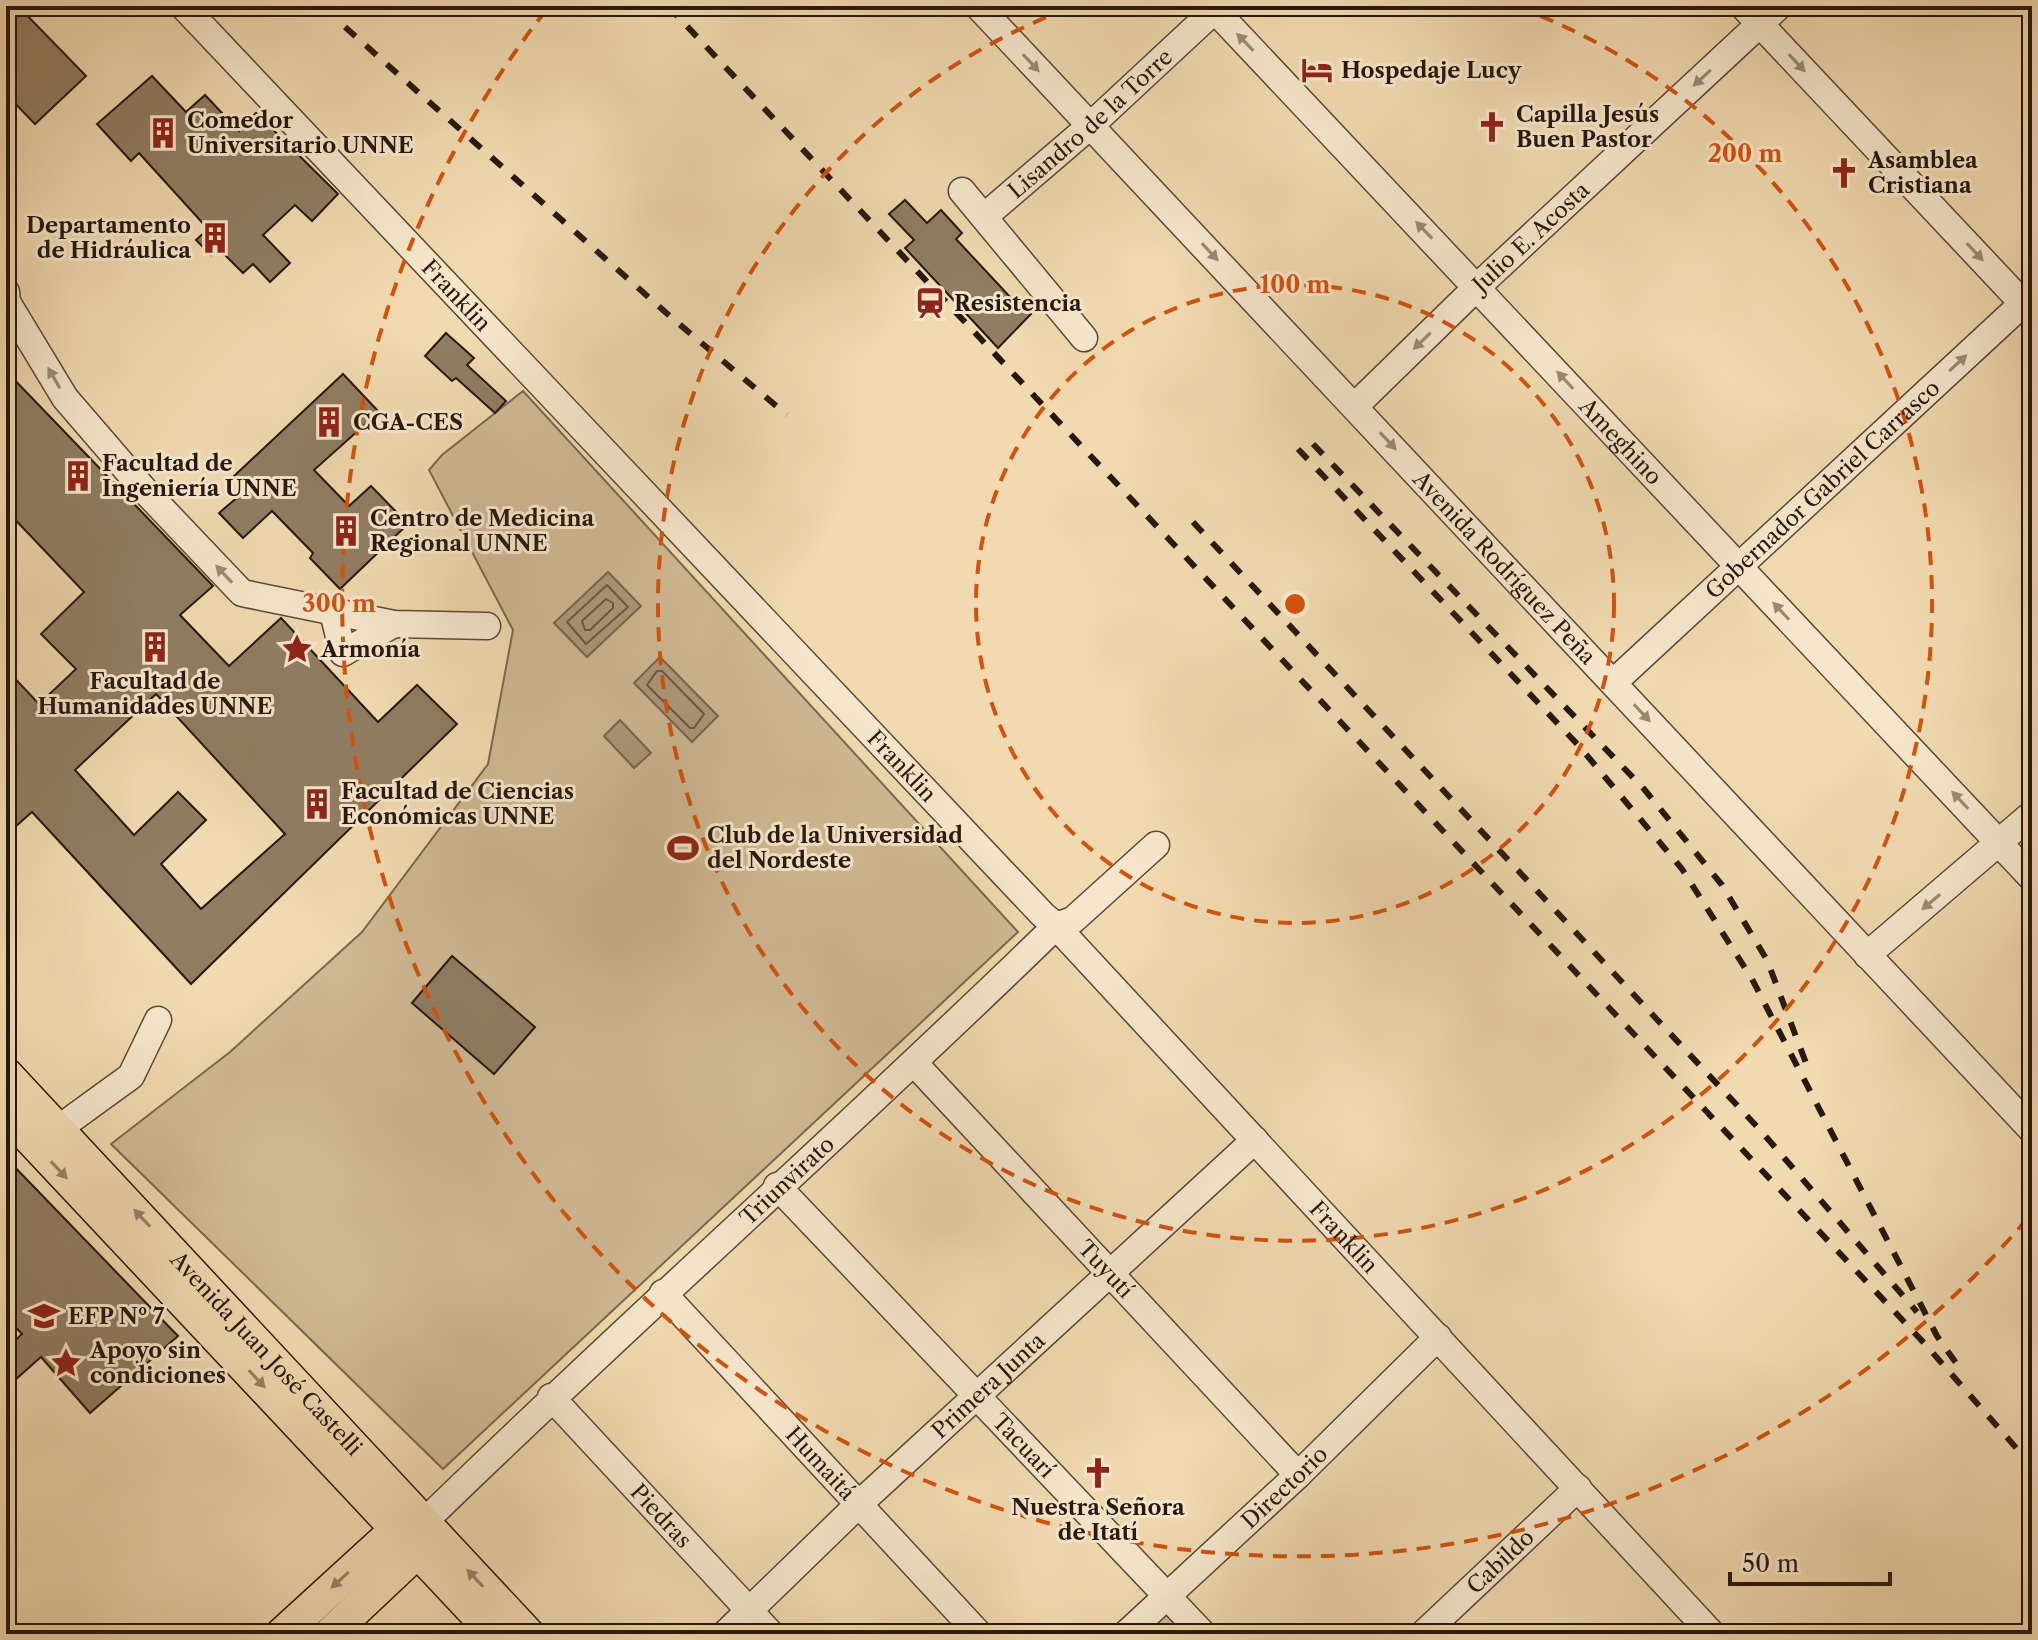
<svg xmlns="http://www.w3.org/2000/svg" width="2038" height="1640" font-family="'Libre Caslon Text',serif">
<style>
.green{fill:#cfb994;stroke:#7b6851;stroke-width:2}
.water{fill:#ac9879;stroke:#77654e;stroke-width:2}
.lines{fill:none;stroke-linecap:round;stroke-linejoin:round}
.shore{stroke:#6a5844;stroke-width:2}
.building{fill:#907d62;stroke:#27180e;stroke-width:2;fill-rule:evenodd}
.minor-casing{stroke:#5a4836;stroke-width:29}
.major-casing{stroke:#27180e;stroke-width:35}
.minor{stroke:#f6e7cc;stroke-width:26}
.major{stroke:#f1dab0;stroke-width:32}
.rail{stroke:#27180e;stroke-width:6;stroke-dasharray:14 14;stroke-linecap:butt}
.oneway{fill:#998a76}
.oneway2{fill:#968367}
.ring{fill:none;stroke:#d5520c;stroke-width:4;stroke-dasharray:14 10}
.labels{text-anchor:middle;stroke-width:6;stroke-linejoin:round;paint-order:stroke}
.poi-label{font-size:22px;font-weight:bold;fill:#27180e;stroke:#f6e7cc;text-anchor:start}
.street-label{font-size:22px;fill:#27180e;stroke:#f6e7cc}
.centre{fill:#d5520c;stroke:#f6e7cc;stroke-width:4}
.ring-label{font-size:24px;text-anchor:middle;font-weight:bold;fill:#d5520c;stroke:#f6e7cc;stroke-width:6;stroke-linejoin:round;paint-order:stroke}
</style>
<rect width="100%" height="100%" fill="#f1dab0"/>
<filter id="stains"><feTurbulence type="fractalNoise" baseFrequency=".0025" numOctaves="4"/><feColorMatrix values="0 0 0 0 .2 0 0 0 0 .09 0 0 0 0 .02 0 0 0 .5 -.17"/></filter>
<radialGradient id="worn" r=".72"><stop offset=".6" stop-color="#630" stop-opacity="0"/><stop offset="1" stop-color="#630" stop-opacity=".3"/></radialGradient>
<g class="green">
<path d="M523,391l495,541 -575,537 -332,-325 119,-92 132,-120 126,-168 25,-134 -84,-160 13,-15z"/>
<path d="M1165,1612l21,22h-44z"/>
</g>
<g class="water">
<path d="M608,572l33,34 -54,51 -33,-34z"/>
<path d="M660,657l58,59 -26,26 -58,-59z"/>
<path d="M620,720l31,33 -17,15 -30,-32z"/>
</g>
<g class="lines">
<g class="shore">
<path d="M607,585l21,22 -42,37 -19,-22z"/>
<path d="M606,599l7,4v5l-23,22h-5l-3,-9z"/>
<path d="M657,671h5l42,43 -10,14h-4l-43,-43z"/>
</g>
</g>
<g class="building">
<path d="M6,6h12l68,70 -51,48 -29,-30z"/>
<path d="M152,76l34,36 19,-17 34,36 17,-18 82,81 -26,27 -17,-16 -32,30 27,28 -20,19 -17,-18 -10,9 -25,-25 -7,7 -15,-15 12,-11 -69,-76 -8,8 -34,-37z"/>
<path d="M905,200l22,23 14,-13 21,23 -6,6 55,59 3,-2 17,18 -33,34 -93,-100 9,-8 -25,-26z"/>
<path d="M446,333l28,25 -7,7 39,36 -11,12 -39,-35 -4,3 -27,-25z"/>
<path d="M6,371l207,215 -33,29 49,51 52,-48 97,104 39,-37 40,39 -266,260 -159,-172 -26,23v-166l33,35 37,-35 -35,-35 43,-42 -78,-82zM156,694l129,140 -84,75 -40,-45 45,-44 -28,-28 -44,43 -59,-65z"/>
<path d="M343,374l36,38 -65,58 35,36 22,-20 37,38 -68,65 -30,-31 3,-5 -41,-42 -29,27 -24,-25 27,-23 -13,-13z"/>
<path d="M452,956l83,71 -41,47 -82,-71z"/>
<path d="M6,1158l172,178 -88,77 -49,-56 -35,31v-39l16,-15 -16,-17z"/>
</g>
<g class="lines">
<defs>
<g id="minor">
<path id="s1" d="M183,6l860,909 13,11 656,708"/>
<path id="s2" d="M978,6l1054,1124"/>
<path id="s3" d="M1211,6l821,872"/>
<path d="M1743,6l289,307"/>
<path d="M962,191l122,147"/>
<path id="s4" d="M985,216l105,-90 129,-120"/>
<path d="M6,292l1,10 58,96 81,94 96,101 152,31 93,2"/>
<path id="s5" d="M1355,406l122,-119 302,-281"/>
<path d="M333,612l10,41 51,-29"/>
<path id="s6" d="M1614,682l418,-387"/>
<path d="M1867,955l165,-141"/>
<path id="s7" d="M915,1064l383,411"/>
<path d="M58,1129l73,-53 27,-56"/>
<path id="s8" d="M777,1186l426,448"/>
<path id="s9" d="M663,1293l316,341"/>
<path id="s10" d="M551,1397l220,237"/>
<path id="s11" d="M405,1526l18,-3c208,-203 426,-395 633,-597l17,-6 83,-75"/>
<path id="s12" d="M725,1634l134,-130 396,-364"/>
<path id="s13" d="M1126,1634l172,-159 140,-138"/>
<path id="s14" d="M1423,1634l155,-146"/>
</g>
<g id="major">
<path id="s15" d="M6,1074l522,560"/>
<path d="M6,1113l489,521"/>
<path d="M282,1634l116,-106"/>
<path d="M330,1634l88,-83 4,-21"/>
</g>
</defs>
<use href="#minor" class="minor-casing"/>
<use href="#major" class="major-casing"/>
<use href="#minor" class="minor"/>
<use href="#major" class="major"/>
<g class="rail">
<path d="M668,6l1257,1338 107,122"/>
<path d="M345,27l327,291 115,97"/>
<path d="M1313,444l331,345 78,96 45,75 39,103"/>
<path d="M1298,449l281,297 103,123 70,110 185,357 24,34"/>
<path d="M1193,522l568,609 156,181"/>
</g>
</g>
<defs><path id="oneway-solid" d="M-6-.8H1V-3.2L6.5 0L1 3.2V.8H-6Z" transform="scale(2)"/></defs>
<g class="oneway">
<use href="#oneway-solid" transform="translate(1245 42) rotate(-134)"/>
<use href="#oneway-solid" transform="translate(1031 63) rotate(47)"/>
<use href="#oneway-solid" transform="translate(1797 63) rotate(47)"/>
<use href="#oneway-solid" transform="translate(1702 78) rotate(137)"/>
<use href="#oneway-solid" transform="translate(1424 230) rotate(-134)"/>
<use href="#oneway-solid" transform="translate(1210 252) rotate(47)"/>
<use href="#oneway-solid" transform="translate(1975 252) rotate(47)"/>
<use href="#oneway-solid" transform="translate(1422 341) rotate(136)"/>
<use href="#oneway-solid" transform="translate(1958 363) rotate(-43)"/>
<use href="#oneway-solid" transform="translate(54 378) rotate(-120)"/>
<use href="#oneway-solid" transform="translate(1565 380) rotate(-133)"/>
<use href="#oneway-solid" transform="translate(1388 441) rotate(47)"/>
<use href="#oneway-solid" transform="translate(224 574) rotate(-133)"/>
<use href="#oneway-solid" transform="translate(1781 611) rotate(-133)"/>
<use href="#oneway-solid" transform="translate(1642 713) rotate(47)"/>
<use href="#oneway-solid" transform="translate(1960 800) rotate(-133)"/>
<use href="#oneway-solid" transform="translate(1931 902) rotate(140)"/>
</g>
<g class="oneway2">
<use href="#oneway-solid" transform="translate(59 1170) rotate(47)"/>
<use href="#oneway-solid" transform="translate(142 1218) rotate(-133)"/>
<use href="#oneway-solid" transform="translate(257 1379) rotate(47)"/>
<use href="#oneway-solid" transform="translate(475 1578) rotate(-133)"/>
<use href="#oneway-solid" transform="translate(340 1580) rotate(137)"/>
</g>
<g class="ring">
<circle cx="1295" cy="604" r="319"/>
<path d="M1518 7A637 637 0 1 1 1072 7"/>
<path d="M2027 1219A956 956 0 0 1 547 9"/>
</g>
<defs>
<symbol id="hotel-bare" viewBox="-9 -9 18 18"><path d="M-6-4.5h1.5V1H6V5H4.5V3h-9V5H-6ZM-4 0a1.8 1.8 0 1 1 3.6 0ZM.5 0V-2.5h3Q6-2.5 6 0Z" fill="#8f2418" stroke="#f6e7cc" stroke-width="2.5" paint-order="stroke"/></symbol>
<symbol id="church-bare" viewBox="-9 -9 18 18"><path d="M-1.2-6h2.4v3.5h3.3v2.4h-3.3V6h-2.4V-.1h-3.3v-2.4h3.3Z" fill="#8f2418" stroke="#f6e7cc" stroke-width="2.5" paint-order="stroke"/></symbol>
<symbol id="building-bare" viewBox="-9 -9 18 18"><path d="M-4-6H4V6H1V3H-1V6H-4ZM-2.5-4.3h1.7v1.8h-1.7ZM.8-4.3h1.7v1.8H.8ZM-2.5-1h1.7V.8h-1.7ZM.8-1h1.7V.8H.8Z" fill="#8f2418" stroke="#f6e7cc" stroke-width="2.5" paint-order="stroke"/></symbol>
<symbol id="station-bare" viewBox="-9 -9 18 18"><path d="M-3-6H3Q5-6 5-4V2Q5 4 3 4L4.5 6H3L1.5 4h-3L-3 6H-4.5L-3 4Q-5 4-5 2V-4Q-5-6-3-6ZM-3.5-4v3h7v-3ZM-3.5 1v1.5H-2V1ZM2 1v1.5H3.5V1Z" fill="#8f2418" stroke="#f6e7cc" stroke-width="2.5" paint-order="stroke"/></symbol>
<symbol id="sight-bare" viewBox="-9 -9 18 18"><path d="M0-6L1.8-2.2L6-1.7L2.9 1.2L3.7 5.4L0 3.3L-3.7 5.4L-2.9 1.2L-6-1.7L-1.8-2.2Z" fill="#8f2418" stroke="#f6e7cc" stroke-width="2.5" paint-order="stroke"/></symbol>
<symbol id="stadium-bare" viewBox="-9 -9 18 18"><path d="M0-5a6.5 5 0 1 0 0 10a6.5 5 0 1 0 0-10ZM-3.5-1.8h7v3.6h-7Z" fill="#8f2418" stroke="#f6e7cc" stroke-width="2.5" paint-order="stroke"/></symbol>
<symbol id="school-bare" viewBox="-9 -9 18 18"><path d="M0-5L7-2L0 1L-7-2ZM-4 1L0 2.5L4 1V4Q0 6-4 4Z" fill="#8f2418" stroke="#f6e7cc" stroke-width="2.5" paint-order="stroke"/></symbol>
</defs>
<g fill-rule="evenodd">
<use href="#hotel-bare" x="1295" y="48" width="44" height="44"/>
<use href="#church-bare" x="1470" y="105" width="44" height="44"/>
<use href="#building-bare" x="141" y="111" width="44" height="44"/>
<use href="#church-bare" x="1822" y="151" width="44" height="44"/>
<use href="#building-bare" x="193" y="216" width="44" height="44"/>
<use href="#station-bare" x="908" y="281" width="44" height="44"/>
<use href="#building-bare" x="307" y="400" width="44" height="44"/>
<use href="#building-bare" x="56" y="454" width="44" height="44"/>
<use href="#building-bare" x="324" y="509" width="44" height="44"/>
<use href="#building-bare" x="133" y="625" width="44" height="44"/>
<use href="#sight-bare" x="275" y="627" width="44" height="44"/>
<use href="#building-bare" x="295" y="782" width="44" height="44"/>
<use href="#stadium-bare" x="661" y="826" width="44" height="44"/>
<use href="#school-bare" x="22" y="1294" width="44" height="44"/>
<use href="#sight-bare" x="44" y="1341" width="44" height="44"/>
<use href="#church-bare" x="1076" y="1451" width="44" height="44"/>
</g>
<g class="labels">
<g class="poi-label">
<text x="1341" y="78">Hospedaje Lucy</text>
<text x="1516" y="122">Capilla Jesús<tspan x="1516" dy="25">Buen Pastor</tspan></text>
<text x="187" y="128">Comedor<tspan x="187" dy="25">Universitario UNNE</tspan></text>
<text x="1868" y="168">Asamblea<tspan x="1868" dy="25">Cristiana</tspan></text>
<text x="191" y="233" text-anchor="end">Departamento<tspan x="191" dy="25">de Hidráulica</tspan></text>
<text x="954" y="311">Resistencia</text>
<text x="353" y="430">CGA-CES</text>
<text x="102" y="471">Facultad de<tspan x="102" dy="25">Ingeniería UNNE</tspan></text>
<text x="370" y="526">Centro de Medicina<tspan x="370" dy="25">Regional UNNE</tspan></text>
<text x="321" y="657">Armonía</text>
<text x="155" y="689" text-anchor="middle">Facultad de<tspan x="155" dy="25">Humanidades UNNE</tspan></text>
<text x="341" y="799">Facultad de Ciencias<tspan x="341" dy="25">Económicas UNNE</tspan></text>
<text x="707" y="843">Club de la Universidad<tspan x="707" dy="25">del Nordeste</tspan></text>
<text x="68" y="1324">EFP Nº 7</text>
<text x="90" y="1358">Apoyo sin<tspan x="90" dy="25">condiciones</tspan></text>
<text x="1098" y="1515" text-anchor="middle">Nuestra Señora<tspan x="1098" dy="25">de Itatí</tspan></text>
</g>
<g class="street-label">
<text dy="8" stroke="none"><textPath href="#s4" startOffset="140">Lisandro de la Torre</textPath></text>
<text dy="8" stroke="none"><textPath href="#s5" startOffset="244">Julio E. Acosta</textPath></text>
<text dy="8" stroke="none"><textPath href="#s1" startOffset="398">Franklin</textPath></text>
<text dy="8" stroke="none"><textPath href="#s3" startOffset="598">Ameghino</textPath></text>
<text dy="8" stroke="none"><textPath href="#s6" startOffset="284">Gobernador Gabriel Carrasco</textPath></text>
<text dy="8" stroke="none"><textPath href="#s2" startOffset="770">Avenida Rodríguez Peña</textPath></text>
<text dy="8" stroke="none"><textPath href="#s1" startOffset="1046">Franklin</textPath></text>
<text dy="8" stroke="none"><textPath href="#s11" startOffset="518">Triunvirato</textPath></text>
<text dy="8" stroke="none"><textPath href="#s1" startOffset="1692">Franklin</textPath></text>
<text dy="8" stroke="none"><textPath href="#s7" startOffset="280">Tuyutí</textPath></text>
<text dy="8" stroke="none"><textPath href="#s15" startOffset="382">Avenida Juan José Castelli</textPath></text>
<text dy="8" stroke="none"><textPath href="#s12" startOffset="362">Primera Junta</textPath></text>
<text dy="8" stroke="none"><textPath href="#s8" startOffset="358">Tacuarí</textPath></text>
<text dy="8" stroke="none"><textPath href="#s9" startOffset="232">Humaitá</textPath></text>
<text dy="8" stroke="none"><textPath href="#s13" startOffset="216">Directorio</textPath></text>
<text dy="8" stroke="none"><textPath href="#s10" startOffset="162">Piedras</textPath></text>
<text dy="8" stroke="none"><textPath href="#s14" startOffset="106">Cabildo</textPath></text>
</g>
</g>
<circle cx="1295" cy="604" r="12" class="centre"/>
<g class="ring-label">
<text x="1745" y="162">200 m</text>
<text x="1295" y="293">100 m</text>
<text x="339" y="612">300 m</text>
</g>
<rect width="2038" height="1640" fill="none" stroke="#f1dab0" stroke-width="32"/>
<rect x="8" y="8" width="2022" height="1624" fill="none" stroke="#27180e" stroke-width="4"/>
<rect x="16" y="16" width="2006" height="1608" fill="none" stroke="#27180e" stroke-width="2"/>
<path d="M1730 1572v12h160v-12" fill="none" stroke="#27180e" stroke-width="4"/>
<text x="1742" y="1572" font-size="24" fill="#27180e" stroke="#f6e7cc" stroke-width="6" paint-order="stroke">50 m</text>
<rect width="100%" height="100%" filter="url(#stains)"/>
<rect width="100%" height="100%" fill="url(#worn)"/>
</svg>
